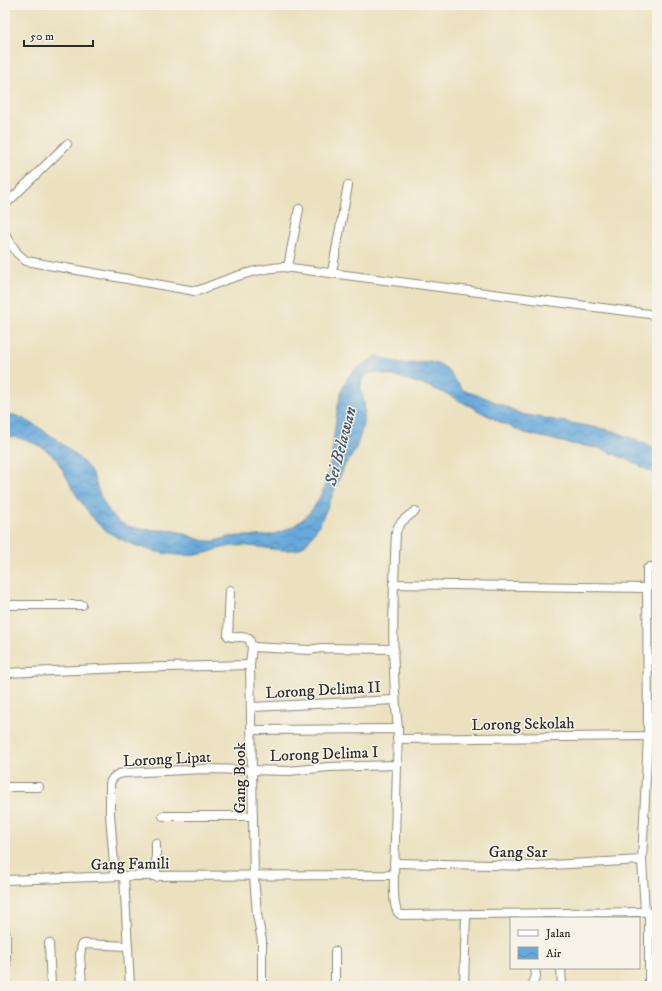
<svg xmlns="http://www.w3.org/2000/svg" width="662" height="991" font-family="'IM FELL DW Pica',serif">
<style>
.water{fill:url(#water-waves);stroke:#486a83}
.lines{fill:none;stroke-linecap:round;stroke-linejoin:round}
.minor-casing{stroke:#8b8675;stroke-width:10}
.minor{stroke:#fff;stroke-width:8}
.labels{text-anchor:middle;stroke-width:3;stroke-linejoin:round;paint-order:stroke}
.street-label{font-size:16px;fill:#2b2b2b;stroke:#f7f3e8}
.water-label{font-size:17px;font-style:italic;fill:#405769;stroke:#f7f3e8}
</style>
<defs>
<pattern id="water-waves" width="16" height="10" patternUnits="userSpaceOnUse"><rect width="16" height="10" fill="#66a9db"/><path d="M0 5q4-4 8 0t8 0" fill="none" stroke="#548ab2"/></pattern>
</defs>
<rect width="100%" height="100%" fill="#f7f3e8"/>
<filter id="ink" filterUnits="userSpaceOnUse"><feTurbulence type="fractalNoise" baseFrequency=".025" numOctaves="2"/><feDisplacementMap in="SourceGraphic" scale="8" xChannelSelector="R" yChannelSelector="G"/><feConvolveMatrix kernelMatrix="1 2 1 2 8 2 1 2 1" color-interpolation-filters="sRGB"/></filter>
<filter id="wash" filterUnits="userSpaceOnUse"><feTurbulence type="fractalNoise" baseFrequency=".012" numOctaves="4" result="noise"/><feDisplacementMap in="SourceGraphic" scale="16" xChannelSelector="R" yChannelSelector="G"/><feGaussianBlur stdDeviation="0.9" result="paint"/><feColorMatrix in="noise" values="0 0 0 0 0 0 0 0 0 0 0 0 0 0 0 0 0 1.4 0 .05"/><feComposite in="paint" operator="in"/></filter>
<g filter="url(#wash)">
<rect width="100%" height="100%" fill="#ebe1bf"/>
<path class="water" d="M377,356l25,8 28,-2 7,2 9,4 17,22 23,8 36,16 92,17 43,18v26l-28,-15 -30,-12 -28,-4 -46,-11 -25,-11 -51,-27 -21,-9 -34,-10 -21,-4 -7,3 -4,5 -2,11c10,14 1,47 -6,61 -3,6 -8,10 -10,15 -10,22 -17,46 -30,66 -4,5 -7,11 -12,14 -3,3 -7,3 -11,3 -19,1 -38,-6 -57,-4 -14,1 -26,8 -39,9 -29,3 -77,-11 -98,-32 -7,-8 -14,-18 -20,-27 -7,-11 -12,-23 -19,-34 -12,-17 -34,-24 -53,-26v-22c4,1 8,0 12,2 19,7 64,39 74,56 4,6 5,13 8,20 3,8 9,19 15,25 16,17 40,11 61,14 12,2 22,10 34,10 8,1 13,-3 21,-4 20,-3 33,2 53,-6 50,-20 47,-75 54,-119 2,-12 5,-27 13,-37 5,-7 12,-9 19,-14 3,-1 5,-3 8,-5z"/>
</g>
<g filter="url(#ink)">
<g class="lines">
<defs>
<g id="minor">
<path d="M5,205l62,-61"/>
<path d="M5,234l12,19 9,8 169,30 5,-1c27,-11 53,-21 83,-23l374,48"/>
<path d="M288,267l11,-58"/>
<path d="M332,272l16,-87"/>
<path d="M393,584l253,4"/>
<path d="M230,590l-2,46c8,3 13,-1 21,3l3,8 -2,18 4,212 3,37 5,27v45"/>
<path d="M5,605h77"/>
<path d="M252,647l57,3 13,-2 72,1"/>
<path d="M5,673l119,-5 126,-3"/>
<path d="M252,707l143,-7"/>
<path d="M398,729c-7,-64 -5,-131 -2,-196 1,-10 12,-16 19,-22"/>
<path d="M397,739l251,-3 -1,-163v-4l3,-2 3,1 4,3"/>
<path d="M5,787h34"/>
<path d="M163,816h90"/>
<path d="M394,863l139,3 109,-6"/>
<path d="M394,875c0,10 -2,36 7,40l244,-3"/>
<path d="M115,876l-5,-62v-31c3,-7 7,-9 14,-10l80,-4 85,2 40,-4 68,-2"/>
<path d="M124,876l6,110"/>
<path d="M156,877v-34"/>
<path d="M5,880l119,-4 270,-1 4,-146 -146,1"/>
<path d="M49,943l2,43"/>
<path d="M335,951v35"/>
<path d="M561,968l1,18"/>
<path d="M6,986v-52"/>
<path d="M82,986l-2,-31 2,-10 2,-1 44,2"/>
<path d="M464,986l2,-72"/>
<path d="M532,986l4,-10 -1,-8"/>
<path d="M649,986v-73l-4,-1 -3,-52 6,-124h9"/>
</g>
</defs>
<use href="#minor" class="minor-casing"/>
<use href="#minor" class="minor"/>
</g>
</g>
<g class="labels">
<g class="street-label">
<text transform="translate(323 689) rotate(-3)" y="6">Lorong Delima II</text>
<text transform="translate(523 723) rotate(-1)" y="6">Lorong Sekolah</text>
<text transform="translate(324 753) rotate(-2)" y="6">Lorong Delima I</text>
<text transform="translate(167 758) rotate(-3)" y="6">Lorong Lipat</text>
<text transform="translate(239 778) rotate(-90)" y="6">Gang Book</text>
<text x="518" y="857">Gang Sar</text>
<text transform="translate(130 863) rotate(-1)" y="6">Gang Famili</text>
</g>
<g class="water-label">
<text transform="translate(340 446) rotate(-75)" y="6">Sei Belawan</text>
</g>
</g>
<rect width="662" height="991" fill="none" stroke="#f7f3e8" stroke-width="20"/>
<rect x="510" y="917" width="130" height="52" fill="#f7f3e8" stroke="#a5a39c"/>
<rect x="518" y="930" width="20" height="6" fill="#ffffff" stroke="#a5a39c"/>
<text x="546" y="937" font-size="12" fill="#2b2b2b">Jalan</text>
<rect x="518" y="947" width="20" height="12" fill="url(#water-waves)" stroke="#a5a39c"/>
<text x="546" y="957" font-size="12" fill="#2b2b2b">Air</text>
<path d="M24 40v6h69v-6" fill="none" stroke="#2b2b2b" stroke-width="2"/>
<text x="30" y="40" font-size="12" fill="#2b2b2b" stroke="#f7f3e8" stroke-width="3" paint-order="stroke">50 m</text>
</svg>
